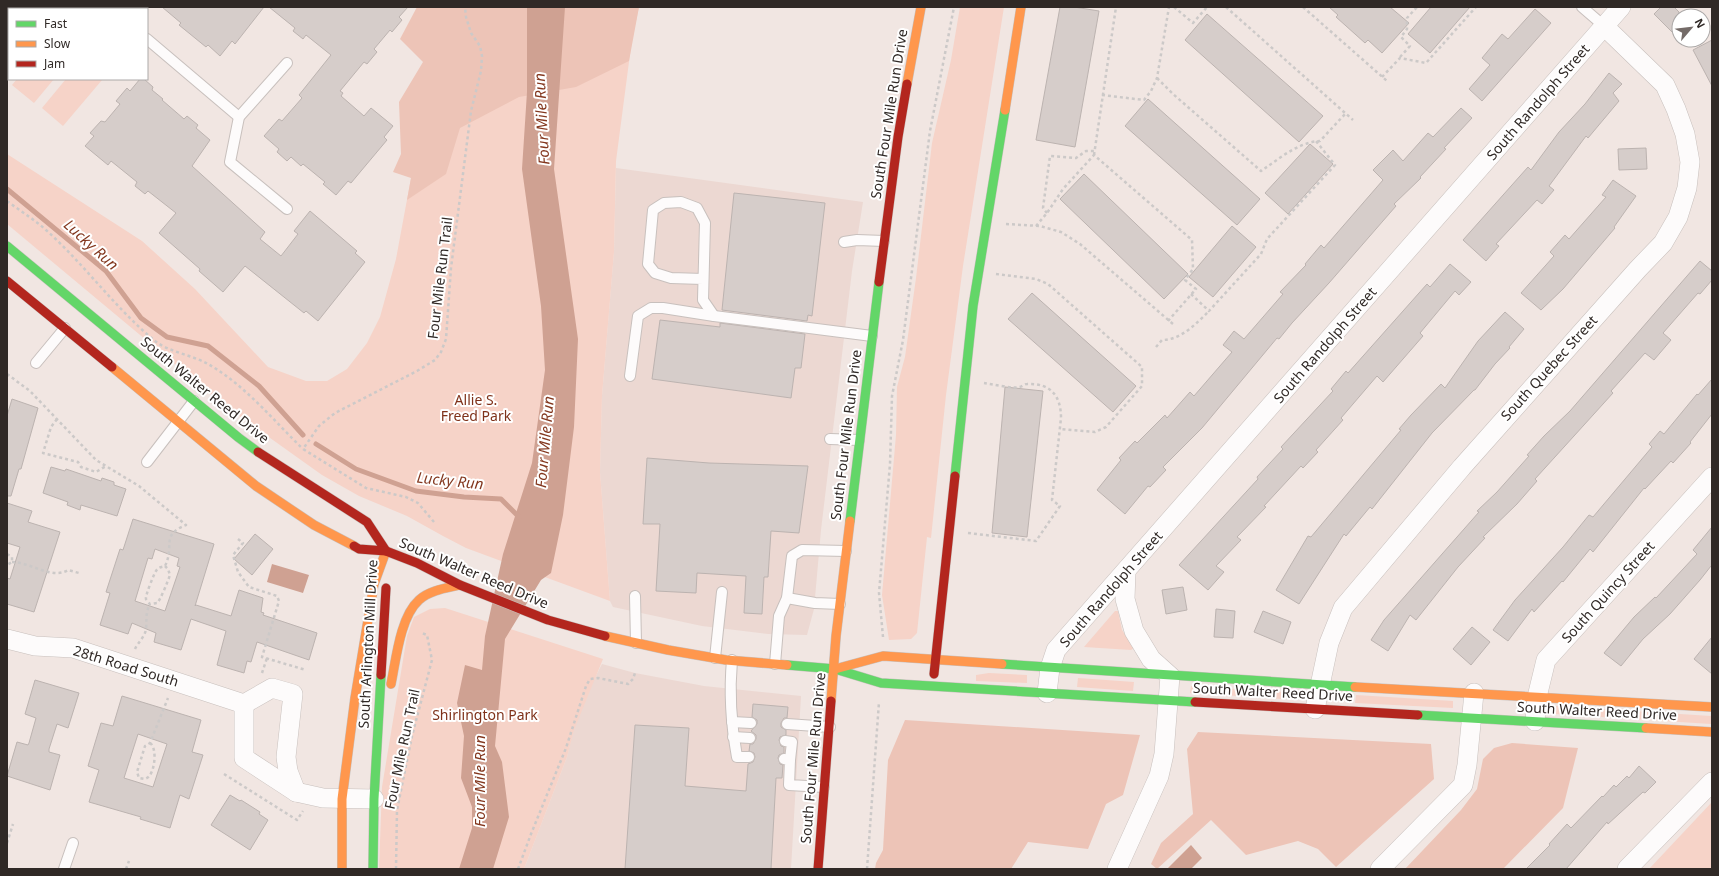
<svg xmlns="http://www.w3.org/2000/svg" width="1719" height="876" font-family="'Noto Sans',sans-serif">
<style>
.built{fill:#ecd8d2}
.green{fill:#f6d3c8}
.forest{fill:#edc4b7}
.water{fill:#cfa192}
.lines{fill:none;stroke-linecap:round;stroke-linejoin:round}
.stream{stroke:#cfa192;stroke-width:5}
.building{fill:#d6cdca;stroke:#bcb3b0;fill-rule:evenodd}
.lane-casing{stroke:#c8c0bd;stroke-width:12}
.street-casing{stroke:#c8c0bd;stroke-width:20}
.fast-casing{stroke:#c8c0bd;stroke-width:10}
.slow-casing{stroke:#c8c0bd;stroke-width:10}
.jam-casing{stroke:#c8c0bd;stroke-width:10}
.path{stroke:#ccc9c8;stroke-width:2.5;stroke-dasharray:3 3;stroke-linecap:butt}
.lane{stroke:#fdfbfb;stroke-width:10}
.street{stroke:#fdfbfb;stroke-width:19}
.fast{stroke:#63d668;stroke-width:9}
.slow{stroke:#ff974d;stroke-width:9}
.jam{stroke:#b3261e;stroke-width:9}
.labels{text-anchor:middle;stroke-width:4;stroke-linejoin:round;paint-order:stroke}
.street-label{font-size:14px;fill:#302926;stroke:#fff}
.park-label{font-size:14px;fill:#7f321a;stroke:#fff}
.water-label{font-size:15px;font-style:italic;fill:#83371e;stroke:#fff}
</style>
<rect width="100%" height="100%" fill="#f1e6e2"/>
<g class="built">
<path d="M616,168l247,34 -11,69 -31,259 -7,79 -7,26 -39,-1 -66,-8 -89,-19 -3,-6 -10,-129 2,-76 12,-144z"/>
<path d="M602,664l33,9 69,13 97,10 -10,173h-267l43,-112 11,-47z"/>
</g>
<g class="green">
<path d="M639,7l-7,32 -16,122 -2,91 -12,144 -2,76 10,129 -144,-53 -23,-12 -36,-20 -48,-20 -37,-21 -98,-70 -217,-181v-70l135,87 53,48 73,78 38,14h21l20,-12 20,-26 13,-26 16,-58 15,-81 10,-85z"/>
<path d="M960,7h44l-41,259 -17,129 -15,143 -4,-1 -10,96 -6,6 -22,1 -7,-45 14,-160 1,-48 8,-30 11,-79 16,-135 19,-83z"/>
<path d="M17,79h37l-20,24 -22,-18z"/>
<path d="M66,79l36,1 -39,46 -21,-18z"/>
<path d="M445,608l158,51 -29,71 -7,27 -43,112h-145l3,-82 25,-151 7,-19 16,-8z"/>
<path d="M1115,611h3l4,19 12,18 -3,2 -47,-3z"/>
<path d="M989,673l38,2v8l-51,-2v-6z"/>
<path d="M1078,678l56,4 -1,9 -56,-4z"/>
<path d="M1191,686l93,6 -1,7 -93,-6z"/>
<path d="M1356,695l97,6v7l-98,-5z"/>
<path d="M1556,706l155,10v8l-156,-10z"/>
<path d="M1712,802v67h-63z"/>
</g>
<g class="forest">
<path d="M417,7h222l-10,54 -53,26 -57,10 -59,31 -14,46 -39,26 4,-22 -18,-6 8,-18 -2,-52 24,-40 -23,-23z"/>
<path d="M905,720l235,15 -17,60 -17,9 -18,45 -60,-7 -17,27h-136l1,-6 7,-13 5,-90z"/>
<path d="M1198,732l233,12 3,35 -98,88 -18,-18 -20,-8 -52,14 -35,-35 -54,49 -6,-5 10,-21 32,-29 -6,-65z"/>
<path d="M1512,743l66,5 -15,60 -60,61h-98l56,-59 16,-21 6,-30 11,-11z"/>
</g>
<g class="water">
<path d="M527,7h38l-11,162 24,170 -4,88 -11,88 -12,58 -10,7 -36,59 -10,107 7,16 7,55 -16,52h-34l13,-41v-21l-11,-29 3,-42 -7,-33 8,-38 17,5 3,-34 18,-82 29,-91 13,-93 -4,-64 -19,-137 5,-77z"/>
<path d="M272,564l37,11 -6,18 -36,-11z"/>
<path d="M1191,845l11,13 -11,11h-24z"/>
</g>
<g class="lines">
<g class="stream">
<path d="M7,189l99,82 35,47 26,19 41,9 51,40 44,49"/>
<path d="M316,444l40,25 60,22 48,6 37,2 18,18"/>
</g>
</g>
<g class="building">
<path d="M162,7h102l-29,37 -3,-3 -12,15 -12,-11 -2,2 -27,-22 2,-2z"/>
<path d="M269,7h139l-9,10 3,3 -10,12 -2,-2 -16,19 3,3 -10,12 -3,-2 -24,29 3,2 -2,3 23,20 7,-8 22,18 -9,11 3,3 -26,31 -10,12 -3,-2 -12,14 -13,-11 2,-2 -22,-18 -2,2 -10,-9 -4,4 -10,-9 2,-3 -15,-13 15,-17 3,2 20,-23 -3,-3 32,-40 -25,-20 -3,4 -10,-8 2,-3z"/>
<path d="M1060,7h14l25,4 -24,136 -39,-7z"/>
<path d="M1329,7h61l19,16 -27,30 -14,-13 -3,3 -29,-26 2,-2z"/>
<path d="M1431,7h39l-40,46 -22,-19z"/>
<path d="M1661,7h13l5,5v27l-25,-25z"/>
<path d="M1535,9l16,14 -69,78 -13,-12 21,-24 -8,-7 20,-24 6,5z"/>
<path d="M1207,14l116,102 -24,26 -114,-102z"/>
<path d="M1712,40v46l-19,-36z"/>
<path d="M1609,73l13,11 -9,9 6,8 -31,37 -2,-2 -37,50 5,4 -12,14 -5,-4 -41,44 3,2 -13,15 -23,-21 65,-73 3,3 28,-38 26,-28z"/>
<path d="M140,79h4l9,8 -1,3 11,9 -1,1 22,19 3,-3 11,9 -2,3 14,12 -18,26 73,66 -5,7 21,17 17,-22 -4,-3 16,-20 47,40 -2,2 10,9 -47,59 -12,-10 -2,2 -59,-47 -22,26 -24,-21 1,-2 -41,-36 17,-20 -28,-22 -3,3 -10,-8 2,-4 -26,-21 -3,4 -23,-19 9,-10 -4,-3 11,-12 4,1 15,-18 -4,-3 11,-13 3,3z"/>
<path d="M1148,99l112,100 -23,26 -112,-99z"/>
<path d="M1461,108l11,10 -28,30 2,1 -26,28 1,1 -27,26 2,2 -67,77 -37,40 -13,16 -2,-1 -75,90 -39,39 3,3 -16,17 -2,-1 -23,28 -28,-24 24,-30 -2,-2 16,-17 2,2 28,-28 2,3 23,-26 4,4 38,-44 -9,-7 11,-14 10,8 39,-45 -3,-2 26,-27 -1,-1 16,-19 3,3 59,-68 -10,-10 20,-20 10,11 25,-28 5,4z"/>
<path d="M1310,144l23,20 -45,50 -23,-21z"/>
<path d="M1646,148l1,21 -28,1 -1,-21z"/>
<path d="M1084,174l104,100 -24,25 -104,-100z"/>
<path d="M1613,180l23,16 -22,31 1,1 -52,61 -22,21 -20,-17 33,-37 -4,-4 15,-17 4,4 37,-42 -4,-2z"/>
<path d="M734,193l91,10 -13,113 -4,-1 -1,6 -85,-11z"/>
<path d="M1232,226l24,21 -43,50 -24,-20z"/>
<path d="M1700,261l12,10v9l-12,14 -2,-1 -35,40 8,7 -17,20 -9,-7 -34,38 2,2 -78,86 2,2 -20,23 -34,33 2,1 -27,29 -42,53 -6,-5 -22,36 -17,-11 13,-20 95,-108 -2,-1 20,-19 32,-36 -2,-1 17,-19 26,-25z"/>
<path d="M1450,264l21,18 -12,13 -4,-4 -35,42 3,3 -40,46 -6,-6 -36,42 2,2 -27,30 2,2 -15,16 -2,-2 -37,40 2,1 -29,30 4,3 -25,26 8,6 -16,18 -29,-25 79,-86 -1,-2 26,-28 -2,-2 52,-56 -2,-2 15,-18 2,2 79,-89 3,3z"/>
<path d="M1032,293l104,93 -23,26 -105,-93z"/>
<path d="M1505,312l19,17 -15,18 1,1 -15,16 -20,26h-1l-42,43 -60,76 -2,-2 -24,29 -2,-2 -45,70 -23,-14 32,-54 3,1 90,-107 -2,-1 12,-14 30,-31 4,4 33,-47z"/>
<path d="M660,320l60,7v-4l85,11 -4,34h-6l-4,30 -139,-19z"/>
<path d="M1712,379v35l-22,28 1,1 -18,20 -2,-2 -26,28 -1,-1 -51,64 -3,-3 -27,33 -1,-1 -28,31 -2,-3 -24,32 -15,-11 22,-30 48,-53 26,-32 4,2 59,-70 -3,-3 11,-13 4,3 33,-40 1,1z"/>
<path d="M1005,387l38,4 -16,146 -35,-4z"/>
<path d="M12,399l26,9 -17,61h-2l-8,27h-4v-80z"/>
<path d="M647,458l62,5 99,3 -9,67 -28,-2 -3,46h-4l-2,37 -18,-1 2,-37 -49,-3 -1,20 -40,-2 4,-67h-17z"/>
<path d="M51,467l14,4 1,-2 35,12 1,-3 12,4v3l12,4 -9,27 -36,-11 -1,5 -13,-5 1,-3 -25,-9z"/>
<path d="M7,503l25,8 -4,11 32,10 -26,80 -27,-8v-26l3,1 10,-32 -13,-4z"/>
<path d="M133,519l81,25 -19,62 1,-1 35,11 8,-26 24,8 -2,14 3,1 -1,2 54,18 -8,27 -52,-18 -6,20 -4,-1 -3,12 -27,-8 9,-34 -35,-12 -10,31 -27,-8 2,-9 -24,-10 -4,11 -28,-9 10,-32 -4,-1 14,-43 3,1zM155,549l24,9 -2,8 3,1 -15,44 -30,-10 13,-43 4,1z"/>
<path d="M1712,527v40l-1,-1 -11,14 -30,34 -27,25 -22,27 -17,-13 30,-36 21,-20 1,1 41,-44 -4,-4z"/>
<path d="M255,534l18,15 -21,26 -18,-16z"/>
<path d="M1183,587l4,23 -21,4 -4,-24z"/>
<path d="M1216,609l19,2 -2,27 -19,-1z"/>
<path d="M1263,611l28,11 -8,22 -29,-12z"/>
<path d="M1472,627l18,15 -19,23 -18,-16z"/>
<path d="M1712,637v37l-18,-15z"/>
<path d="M35,680l44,13 -11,35 -11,-4 -8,25v3l11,3 -10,35 -43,-14 10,-34 11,3 1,-2 7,-25 -11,-4z"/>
<path d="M122,696l79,24 -9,32 11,3 -14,44 -9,-4 -10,33 -30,-9 1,-2 -52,-15 10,-32 -11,-4 13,-43 12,3zM138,734l29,10 -14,43 -29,-9z"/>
<path d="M753,704l35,3 -1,11h-3l-3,5v4l5,3v5l-6,2 -1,3 2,6 3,1v6l-5,2 -1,3 2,6 3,1 -1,13h-6l-5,91h-146l10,-144 54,3 -4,58 61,5 2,-27 5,-2 2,-5 -1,-4 -5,-2 1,-7h3l3,-5v-4l-5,-4 6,-7v-4l-5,-3z"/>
<path d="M1639,766l17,16 -11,11 -2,-1 -35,32 -1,-2 -41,47h-40l24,-24 -1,-1 18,-20 4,4 31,-32 1,1 11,-12 2,2 11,-11 2,2z"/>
<path d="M230,795l10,6 1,-1 19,12 -1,2 9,6 -18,30 -39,-25z"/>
</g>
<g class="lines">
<defs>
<g id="lane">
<path d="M82,7l2,2"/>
<path d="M109,7l2,2"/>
<path d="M1582,7l22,19"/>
<path d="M24,9l2,-2"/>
<path d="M7,28l2,-3"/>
<path d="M147,39l92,78"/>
<path d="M287,63l-48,54 -9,45 57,47"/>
<path d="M844,242l13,-2 27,1"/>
<path d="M703,279l-32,-1 -16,-5 -7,-9 5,-54 11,-7 17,-1 16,6 8,15 -2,77 11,16"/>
<path d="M36,363l29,-35"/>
<path d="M630,376l8,-60 13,-8h12l51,8 158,20"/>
<path d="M830,439l29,1"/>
<path d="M147,462l47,-61"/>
<path d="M635,596l1,47"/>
<path d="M787,598l28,5 25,1"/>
<path d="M715,658l7,-66"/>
<path d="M732,660c-3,33 -1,64 5,97h12"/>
<path d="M775,664l4,-48 8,-18 5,-42 10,-6 44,1"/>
<path d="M732,722l19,1"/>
<path d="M787,724l43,3"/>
<path d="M733,737l17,1"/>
<path d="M785,741l7,1 -2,18"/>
<path d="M784,759l6,1 -1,25 35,2"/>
<path d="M64,869l9,-26"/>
</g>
<g id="street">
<path d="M7,639l28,7 38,2 171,56 28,-16 21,6 -7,63 2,14 8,21"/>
<path d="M1047,693l3,-25 6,-18 565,-643"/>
<path d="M244,704v54l52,34 27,6 51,1"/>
<path d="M1315,709l14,-66 14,-35 119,-141 176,-198 25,-26 15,-26 9,-29 3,-26 -5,-28 -9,-25 -11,-24 -61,-59"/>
<path d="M1535,721l2,-24 9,-37 166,-183"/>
<path d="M1117,869l42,-93 5,-22 6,-78 -19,-17 -17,-28 -9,-32 1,-27"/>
<path d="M1380,869l83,-84 4,-20 7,-72"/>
<path d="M1627,869l85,-87"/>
</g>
<g id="fast">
<path d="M7,246l232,192 19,14"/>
<path d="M955,476l18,-170 32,-196"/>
<path d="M850,521l29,-239"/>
<path d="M1002,664l353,23"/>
<path d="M787,665l48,4 46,14 314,19"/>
<path d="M1418,715l228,13"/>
<path d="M373,869l1,-70 7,-124"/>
</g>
<g id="slow">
<path d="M907,84l14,-77"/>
<path d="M1005,110l16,-103"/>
<path d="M112,367l144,119 58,39 40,21"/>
<path d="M605,636l63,14 58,10 61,5"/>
<path d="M835,669l48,-13 119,8"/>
<path d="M391,684c5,-24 9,-67 28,-84 11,-10 28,-12 41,-15"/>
<path d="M1355,687l357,20"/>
<path d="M831,701l5,-65 14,-115"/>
<path d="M1646,728l66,4"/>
<path d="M342,869v-70l13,-101 19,-114 12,-33"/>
</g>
<g id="jam">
<path d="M7,281l105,86"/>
<path d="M879,282l19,-145 9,-53"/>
<path d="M258,452l109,70 19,29"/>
<path d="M354,546l5,3 27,2 31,12 43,22 88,35 57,16"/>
<path d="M934,674l21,-198"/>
<path d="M381,675l5,-87"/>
<path d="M1195,702l223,13"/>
<path d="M818,869l13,-168"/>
</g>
</defs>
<use href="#lane" class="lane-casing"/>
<use href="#street" class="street-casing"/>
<use href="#fast" class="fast-casing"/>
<use href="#slow" class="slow-casing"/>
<use href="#jam" class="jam-casing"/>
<g class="path">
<path d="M1174,7l19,16 14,-16"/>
<path d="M1226,7l127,113"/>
<path d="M1303,7l84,74"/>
<path d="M42,8v1"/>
<path d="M7,9l2,-2"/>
<path d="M7,52l2,-2"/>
<path d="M1400,57l10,-11 -9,-9 6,-8v-11l10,-11"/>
<path d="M1382,77l18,-19 26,5 50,-56"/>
<path d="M1157,78l16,16 88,77c18,-12 37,-29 59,-30l26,-28"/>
<path d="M1102,95l42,5 7,-9 6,-13 12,-71"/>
<path d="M1094,155l22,-148"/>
<path d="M7,201c13,10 27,18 39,29 39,35 69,78 109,111 14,11 37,14 53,23 37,21 65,56 95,85"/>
<path d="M1047,213l-4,-5 7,-52 26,2 10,-7h8"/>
<path d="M1006,224l34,2 21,6 19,12 93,80"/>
<path d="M1036,226l11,-13 16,-24 31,-34 98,85 1,29 -8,11 11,9 -28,32"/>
<path d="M996,274l40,5 12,5 94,83v19l-36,41 -11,5 -35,-3"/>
<path d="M1191,294l18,17 52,-57 6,-15 68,-74 -19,-24"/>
<path d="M1156,347l6,-7c19,0 35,-17 47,-29"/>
<path d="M7,374l23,17 66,69 43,26 47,39c-26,10 -11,21 -21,41 -3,1 -7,1 -9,5 -2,3 -11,25 -10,28 0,1 3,4 4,5 1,0 6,-1 7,-1 3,-2 11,-22 13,-28l-2,-6 -3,-3"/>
<path d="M57,419l-6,8 -8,26 35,9 3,5 15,5 10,-6"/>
<path d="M434,522l-16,-19 -12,-6 -40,-9 -63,-39 16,-23 16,-13 82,-42 18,-11 6,-8 5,-13 5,-71 20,-157 10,-40 1,-15 -2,-10 -9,-13 -5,-16 -1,-10"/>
<path d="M968,533l68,8 24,-35 -8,-6 9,-82c0,-22 -10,-35 -34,-34 -3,0 -5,3 -8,3 -6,2 -27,-3 -35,-4"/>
<path d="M238,539l5,4 -10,12 5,17 11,15 28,9 2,5 -17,56 44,13"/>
<path d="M7,554l5,3v5l-5,3"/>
<path d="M12,562c18,0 40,18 56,8l11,3"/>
<path d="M883,637l-4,-44 11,-129 2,-68 11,-56 27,-209 24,-124"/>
<path d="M135,649c3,-7 10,-12 11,-20 1,-9 -1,-16 4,-25"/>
<path d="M262,673l5,-15"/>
<path d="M150,743c7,5 5,25 0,32 -1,2 -3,3 -5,4l-6,-1 -2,-6 8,-26 5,-3 18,-45"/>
<path d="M224,774l73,46 6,-9"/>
<path d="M7,843l6,-19"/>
<path d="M126,869l3,-8"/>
<path d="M396,869l1,-59 15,-74 20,-76 -5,-25 -5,-2"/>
<path d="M518,869l13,-35 35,-86 20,-62 4,-7 8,-1 30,6 5,-5 2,-6"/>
<path d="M867,869l12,-167"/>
</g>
<use href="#lane" class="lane"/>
<use href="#street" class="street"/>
<use href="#fast" class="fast"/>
<use href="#slow" class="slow"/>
<use href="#jam" class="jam"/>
</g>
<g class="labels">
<g class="street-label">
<text transform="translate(1538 102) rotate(-49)" y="5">South Randolph Street</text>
<text transform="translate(889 114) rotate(-81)" y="5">South Four Mile Run Drive</text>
<text transform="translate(440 278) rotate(-83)" y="5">Four Mile Run Trail</text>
<text transform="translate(1325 345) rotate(-49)" y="5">South Randolph Street</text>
<text transform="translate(1549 368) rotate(-48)" y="5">South Quebec Street</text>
<text transform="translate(205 390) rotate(39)" y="5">South Walter Reed Drive</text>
<text transform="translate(846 435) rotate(-83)" y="5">South Four Mile Run Drive</text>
<text transform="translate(474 573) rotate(23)" y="5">South Walter Reed Drive</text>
<text transform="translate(1111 589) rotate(-49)" y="5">South Randolph Street</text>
<text transform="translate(1608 592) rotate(-48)" y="5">South Quincy Street</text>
<text transform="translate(368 644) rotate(-87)" y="5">South Arlington Mill Drive</text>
<text transform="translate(126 666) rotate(17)" y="5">28th Road South</text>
<text transform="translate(1273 692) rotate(3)" y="5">South Walter Reed Drive</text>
<text transform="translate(1597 711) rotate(3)" y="5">South Walter Reed Drive</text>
<text transform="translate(402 749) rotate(-78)" y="5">Four Mile Run Trail</text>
<text transform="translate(813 758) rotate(-85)" y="5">South Four Mile Run Drive</text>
</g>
<g class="park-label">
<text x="476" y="405">Allie S.<tspan x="476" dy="16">Freed Park</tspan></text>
<text x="485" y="720">Shirlington Park</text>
</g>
<g class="water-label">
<text transform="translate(542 119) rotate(-93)" y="5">Four Mile Run</text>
<text transform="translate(91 245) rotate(42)" y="5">Lucky Run</text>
<text transform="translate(545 442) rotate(-85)" y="5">Four Mile Run</text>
<text transform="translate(450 481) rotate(6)" y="5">Lucky Run</text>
<text transform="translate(480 781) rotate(-90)" y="5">Four Mile Run</text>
</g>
</g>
<rect width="1719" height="876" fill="none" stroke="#302926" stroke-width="16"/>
<rect x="8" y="8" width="140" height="72" fill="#ffffff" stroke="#aca9a8"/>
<rect x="16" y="21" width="20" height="6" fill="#63d668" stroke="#aca9a8"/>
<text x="44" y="28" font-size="12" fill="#302926">Fast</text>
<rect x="16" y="41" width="20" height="6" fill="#ff974d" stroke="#aca9a8"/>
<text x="44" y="48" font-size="12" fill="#302926">Slow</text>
<rect x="16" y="61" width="20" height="6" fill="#b3261e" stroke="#aca9a8"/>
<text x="44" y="68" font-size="12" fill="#302926">Jam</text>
<g transform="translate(1691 28) rotate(62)"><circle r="19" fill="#ffffff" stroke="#aca9a8"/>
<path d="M0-3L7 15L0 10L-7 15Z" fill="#746b68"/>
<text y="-6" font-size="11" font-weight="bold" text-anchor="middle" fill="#302926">N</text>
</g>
</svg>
